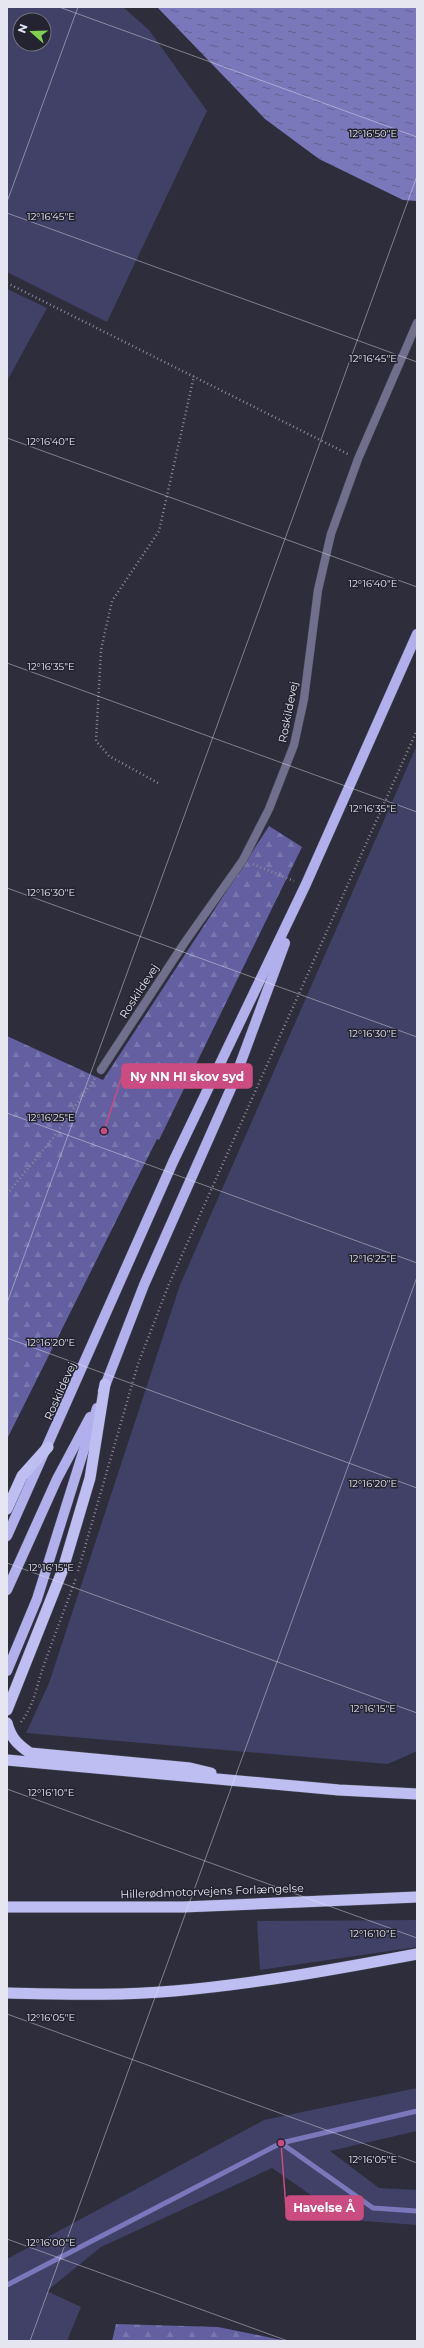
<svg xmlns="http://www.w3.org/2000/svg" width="424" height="2348" font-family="Montserrat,sans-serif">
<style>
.grass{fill:#414066;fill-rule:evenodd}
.forest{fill:url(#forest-firs)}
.water{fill:url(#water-ripples)}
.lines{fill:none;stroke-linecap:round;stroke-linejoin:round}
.stream{stroke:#7a77bb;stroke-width:5}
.minor-casing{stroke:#4b4b58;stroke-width:9}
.primary-casing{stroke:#4b4b58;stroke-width:11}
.trunk-casing{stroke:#4b4b58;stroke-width:12}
.path{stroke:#8b8b97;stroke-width:2.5;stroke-dasharray:1 3;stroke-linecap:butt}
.minor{stroke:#70708d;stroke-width:8}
.primary{stroke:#b1b0ed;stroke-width:10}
.trunk{stroke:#bfbef3;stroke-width:11}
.ticks{fill:none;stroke:#e6e6f0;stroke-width:1;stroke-opacity:0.45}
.labels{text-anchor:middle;stroke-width:3;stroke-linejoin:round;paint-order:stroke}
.street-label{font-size:11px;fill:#e6e6f0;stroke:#232331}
.ticks-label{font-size:10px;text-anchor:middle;fill:#e6e6f0;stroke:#232331;stroke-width:3;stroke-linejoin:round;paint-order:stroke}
.leader{fill:none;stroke:#cb4c80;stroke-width:1.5}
.callout-dot{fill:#cb4c80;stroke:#232331;stroke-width:1.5}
.callout{fill:#cb4c80;stroke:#cb4c80;stroke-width:1.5}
.callout-label{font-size:12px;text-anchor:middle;font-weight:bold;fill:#fff}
</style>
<defs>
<pattern id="forest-firs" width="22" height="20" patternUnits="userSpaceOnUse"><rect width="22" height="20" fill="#635fa0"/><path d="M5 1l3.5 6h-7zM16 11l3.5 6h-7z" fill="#7976ae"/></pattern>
<pattern id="water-ripples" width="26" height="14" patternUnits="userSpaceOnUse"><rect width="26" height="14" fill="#7a77bb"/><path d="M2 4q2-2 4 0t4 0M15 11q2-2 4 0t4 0" fill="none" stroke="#65638d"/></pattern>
</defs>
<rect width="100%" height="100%" fill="#2d2d3b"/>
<g class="grass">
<path d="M7,7h116l26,23 58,81 -100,211 -100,-50zM20,20h24v24h-24z"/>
<path d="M7,289l40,19 -40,73z"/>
<path d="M417,745v1006l-29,13 -362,-31 23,-50 131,-398z"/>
<path d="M417,1920v27l-157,23 -3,-49z"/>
<path d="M417,2088v43l-87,20 49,37 38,2v35l-66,-5 -20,-11 -59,-41 -171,79 -54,44 34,16 -14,34h-45l-3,-2 1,2h-13v-82l257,-139z"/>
</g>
<g class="forest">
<path d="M269,826l33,21 -143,293 -2,-1 -150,300v-403l96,44z"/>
<path d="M116,2324l102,3 69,14h-175z"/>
</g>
<path class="water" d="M157,7h260v194l-14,-1 -84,-41 -54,-40z"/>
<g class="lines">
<g class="stream">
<path d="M281,2143l92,65 44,3"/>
<path d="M7,2285l274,-142 136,-32"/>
</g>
<defs>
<path id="minor" d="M101,1070l84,-128 58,-82 26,-51 25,-64 10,-46 14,-109 13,-56 27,-75 59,-136"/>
<g id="primary">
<path d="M103,1391l41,-106 88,-199 53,-143"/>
<path d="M7,1536l166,-374 133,-278 111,-250"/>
<path d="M7,1590l50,-111 33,-62"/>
<path d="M7,1671l30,-72 60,-191"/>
</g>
<g id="trunk">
<path d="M7,1509l15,-33 26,-29"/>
<path d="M7,1710l56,-141 27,-91 15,-94"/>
<path d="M7,1723c4,15 10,21 23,30l160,15 21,5"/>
<path d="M7,1760l332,30 78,4"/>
<path d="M7,1907h176l234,-10"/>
<path d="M7,1993c56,1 111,3 167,-2 81,-7 163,-22 243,-37"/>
</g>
</defs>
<use href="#minor" class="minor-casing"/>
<use href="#primary" class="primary-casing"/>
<use href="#trunk" class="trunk-casing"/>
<g class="path">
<path d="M7,283l341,171"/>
<path d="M158,783l-49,-27 -13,-15 5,-91 11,-49 47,-70 35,-155"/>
<path d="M253,864l41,17"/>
<path d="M7,1194l46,-56 42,-60"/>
<path d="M78,1571l60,-207 31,-80 248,-554"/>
<path d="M21,1722c14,-18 16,-39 24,-60 10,-28 21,-56 31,-84"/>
</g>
<use href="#minor" class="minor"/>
<use href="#primary" class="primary"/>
<use href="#trunk" class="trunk"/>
</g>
<path class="ticks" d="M59,7l358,130M7,202l71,-195M7,213l410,149M7,438l410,149M7,663l410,149M7,888l410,149M7,1113l410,150M7,1303l410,-1127M7,1338l410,150M7,1563l410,150M7,1789l410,149M7,2014l410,149M7,2239l281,102M30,2341l387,-1064"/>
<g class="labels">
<g class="street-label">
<text transform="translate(288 712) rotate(-79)" y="4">Roskildevej</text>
<text transform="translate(139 991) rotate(-57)" y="4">Roskildevej</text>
<text transform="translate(60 1391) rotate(-66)" y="4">Roskildevej</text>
<text transform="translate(212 1891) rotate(-2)" y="4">Hillerødmotorvejens Forlængelse</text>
</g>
</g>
<g class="ticks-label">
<text x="373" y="137">12°16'50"E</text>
<text x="51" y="220">12°16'45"E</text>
<text x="373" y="362">12°16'45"E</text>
<text x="51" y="445">12°16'40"E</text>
<text x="373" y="587">12°16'40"E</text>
<text x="51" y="670">12°16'35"E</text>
<text x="373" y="812">12°16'35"E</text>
<text x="51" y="896">12°16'30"E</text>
<text x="373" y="1037">12°16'30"E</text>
<text x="51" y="1121">12°16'25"E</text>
<text x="373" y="1262">12°16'25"E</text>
<text x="51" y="1346">12°16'20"E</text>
<text x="373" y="1487">12°16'20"E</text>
<text x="51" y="1571">12°16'15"E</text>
<text x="373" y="1712">12°16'15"E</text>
<text x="51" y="1796">12°16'10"E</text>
<text x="373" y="1937">12°16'10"E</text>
<text x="51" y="2021">12°16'05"E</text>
<text x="373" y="2163">12°16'05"E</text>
<text x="51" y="2246">12°16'00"E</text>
</g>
<path class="leader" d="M104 1131L122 1076M281 2143L286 2208"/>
<g class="callout-dot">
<circle cx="104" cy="1131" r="4"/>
<circle cx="281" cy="2143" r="4"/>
</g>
<g class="callout">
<rect x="122" y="1064" width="130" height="24" rx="4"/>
<rect x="286" y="2196" width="77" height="24" rx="4"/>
</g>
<g class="callout-label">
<text x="187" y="1081">Ny NN HI skov syd</text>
<text x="324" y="2212">Havelse Å</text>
</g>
<rect width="424" height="2348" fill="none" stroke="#e6e6f0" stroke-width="16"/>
<g transform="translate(32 32) rotate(290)"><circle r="19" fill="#232331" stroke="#71717d"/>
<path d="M0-3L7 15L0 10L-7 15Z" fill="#82d04f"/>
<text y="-6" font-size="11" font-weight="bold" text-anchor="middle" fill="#e6e6f0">N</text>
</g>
</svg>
